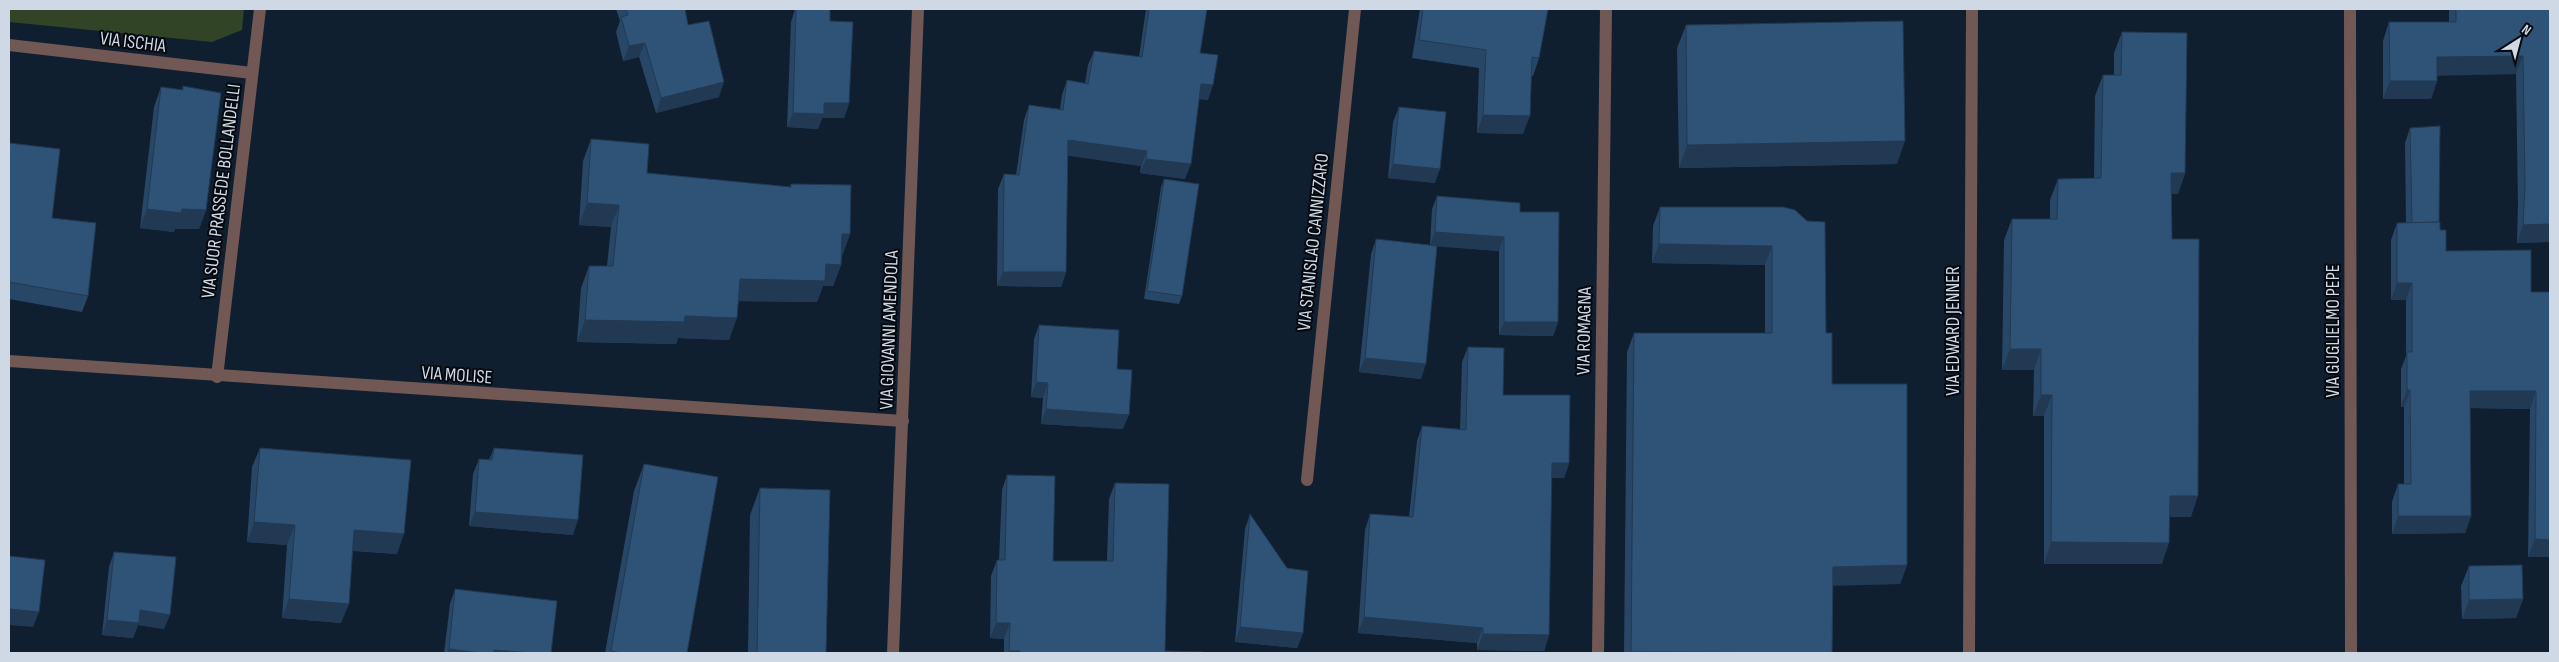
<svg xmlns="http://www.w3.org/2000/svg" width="2559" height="662" font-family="'Sofia Sans Condensed',sans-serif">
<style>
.green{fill:#314426}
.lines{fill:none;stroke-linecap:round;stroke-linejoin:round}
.minor{stroke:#715855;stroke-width:12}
.wall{fill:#284766}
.shaded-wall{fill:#213953}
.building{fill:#2f5277;stroke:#213953}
.labels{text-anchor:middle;stroke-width:4;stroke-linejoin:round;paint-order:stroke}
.street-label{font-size:19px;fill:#cfd9e5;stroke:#04080f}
</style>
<rect width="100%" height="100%" fill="#0f1f2f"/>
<path class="green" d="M9,9h235l-2,21 -30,12 -203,-20z"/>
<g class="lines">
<g class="minor">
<path d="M2350,9l1,644"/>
<path d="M9,45l243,28"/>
<path d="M9,361l894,60"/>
<path d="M217,377l43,-368"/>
<path d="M1307,480l48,-471"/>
<path d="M893,653l25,-644"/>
<path d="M1598,653l8,-644"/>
<path d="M1969,653l3,-644"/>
</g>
</g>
<g class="wall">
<path d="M616,9h69l3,16 31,72 -63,16 -17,-56 -16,4 -7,-29 4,-11z"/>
<path d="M795,9h35v12l19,82 -5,15h-22l-4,11 -31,-2 4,-105z"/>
<path d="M1146,9h61l-7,44 8,47 -9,-1 -14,80 -45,-6 1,-7 -74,-11 -1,117 -5,15 -64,-1 1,-97 6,-15 12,1 8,-55 5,-15 31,4 2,-14 5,-15 18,3 3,-18 6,-14 45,6z"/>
<path d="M1420,9h128l-9,49 -6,18h-2l-8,58 -46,-1 2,-65 -67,-10z"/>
<path d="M2449,9h101v233l-33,1 1,-38 -2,-131 -79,1v6l-6,18h-48v-58l6,-19h60z"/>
<path d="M1686,25l211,139 -218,4 -2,-120z"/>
<path d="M2122,32l63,141 -7,21h-7l1,45 19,278h-21l-8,47h-118v-148h-11l1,-46h-32l2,-130 8,-21h38v-19l8,-21 36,-1 1,-82 8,-21h11v-22z"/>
<path d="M183,86l23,124 -7,19h-24l-1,3 -34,-4 14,-121 7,-20 21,3z"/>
<path d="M1399,107l36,76 -47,-5 5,-56z"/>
<path d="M2410,128l29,94 1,8 6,21 85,41 19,265h-22l2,-148 -60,-1 1,108 -6,17 -73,1v-32l6,-18h6v-77h-3v-38l5,-13v-56h-15v-60l6,-17h9l-1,-80z"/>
<path d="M591,139l56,34 143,14 1,-3 59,50 -8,22 -1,9 -8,21h-10l-6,16 -78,-1 -10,39 -51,-2 -2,6 -99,-2 4,-54 8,-22h18l4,-39 -32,-2 4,-64z"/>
<path d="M9,143l43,75 36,78 -6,16 -73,-13z"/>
<path d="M1164,179l18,117 -3,8 -35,-5 17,-112z"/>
<path d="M1437,196l83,16 38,110 -5,14 -54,-1v-84l-62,-5 -16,133 -62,-7 12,-118 5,-15 54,6 2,-36z"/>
<path d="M1660,207h123l43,126 6,51 75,181 -7,19 -67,1 -1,68h-208l3,-301 7,-19h131v-68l-113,-2 1,-37z"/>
<path d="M1039,325l78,44 6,60 -82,-5 2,-26 -12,-1 3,-58z"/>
<path d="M1468,347l35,48 66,68 -5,15h-13l-2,157 -5,16 -67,-1v-7l-119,-10 7,-103 5,-16 39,3 8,-76 5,-15 38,3 2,-67z"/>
<path d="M260,448l137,106 -44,-3 -12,72 -59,-5 5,-73 -40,-3 5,-75z"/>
<path d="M494,448l79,87 -104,-9 4,-52 6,-15 10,1z"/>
<path d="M644,464l43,189h-82l29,-162z"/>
<path d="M1007,475l46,86h54l2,-62 6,-16 50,168 38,2h-199v-14l-14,-1 1,-62 6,-16h2l3,-70z"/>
<path d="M760,488l66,165h-78l2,-138z"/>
<path d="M1250,514l53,119 -6,15 -62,-6 10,-113z"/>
<path d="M114,552l50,77 -26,-4 -5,13 -31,-3 7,-68z"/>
<path d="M2469,566l54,33 -7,19 -54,1 -1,-33z"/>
<path d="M455,589l96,64h-107l6,-49z"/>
</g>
<g class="shaded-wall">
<path d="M645,43l-6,14 -16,4 6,-15z"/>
<path d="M2523,56l-7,18 -85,2 6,-19z"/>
<path d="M2390,81h47l-6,18h-48z"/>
<path d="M724,82l-5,15 -63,16 5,-15z"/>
<path d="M1201,84l12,1 -5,15 -13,-2z"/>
<path d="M824,103h25l-5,15h-22l-4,11 -31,-2 6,-14z"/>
<path d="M1483,115l47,1 -7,18 -46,-1z"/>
<path d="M1068,140l79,11 -6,15 -79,-11z"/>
<path d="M1905,141l-8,23 -218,4 8,-23z"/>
<path d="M1146,159l45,5 -6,15 -45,-6z"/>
<path d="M1393,164l47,5 -5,14 -47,-5z"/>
<path d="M2171,173h14l-7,21h-15z"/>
<path d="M587,203l32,2 -8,22 -32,-2z"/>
<path d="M147,209h35l24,1 -7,19h-24l-1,3 -34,-4z"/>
<path d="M2550,224v18l-33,1 6,-18z"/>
<path d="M1435,232l69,5 -5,14 -69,-5z"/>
<path d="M842,234h8l-8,22z"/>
<path d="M1659,244l113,2 -7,19 -113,-2z"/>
<path d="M826,264l15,1 -8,21h-10l-6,16 -85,-1 8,-22z"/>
<path d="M1003,272h63l-5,15 -64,-1z"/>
<path d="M2397,283h15l-6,17h-15z"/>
<path d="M685,316l52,2 -8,22 -51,-2 -2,6 -99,-2 8,-22z"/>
<path d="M1504,322h54l-5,14 -54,-1z"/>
<path d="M2010,349h31l-7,21h-32z"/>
<path d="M1365,358l61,6 -5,15 -62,-7z"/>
<path d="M1036,382l12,1 -5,15 -12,-1z"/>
<path d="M2407,390h3l-6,17h-3z"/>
<path d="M2470,391h66l-6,18 -66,-1z"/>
<path d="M2041,395h11l-8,21h-11z"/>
<path d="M1046,409l83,6 -6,14 -82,-5z"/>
<path d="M1552,463h17l-5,15h-18z"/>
<path d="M2170,496h28l-7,21h-29z"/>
<path d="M475,512l103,8 -5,15 -104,-9z"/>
<path d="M2398,516h73l-6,17 -73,1z"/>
<path d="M254,522l41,3 -8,20 -40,-3z"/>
<path d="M354,530l50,4 -7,20 -50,-4z"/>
<path d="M2535,539l15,1v17h-22z"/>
<path d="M2051,542l118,1 -7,21h-118z"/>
<path d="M1907,565l-7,19 -74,2 7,-19z"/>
<path d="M289,599l60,5 -8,19 -59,-5z"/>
<path d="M2523,599l-7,19 -54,1 7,-19z"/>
<path d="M9,609l30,3 -6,15 -24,-2z"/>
<path d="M140,610l30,5 -6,14 -26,-4 -5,13 -31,-3 5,-15z"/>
<path d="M1364,617l119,11 -6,15 -119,-10z"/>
<path d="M996,623h14l-6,16 -14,-1z"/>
<path d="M1240,627l63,6 -6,15 -62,-6z"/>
<path d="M1483,634l66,1 -5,16 -67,-1z"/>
<path d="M449,649l32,4h-34z"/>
<path d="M494,650l37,3h-38z"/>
<path d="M1009,651h11l-1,2h-11z"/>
</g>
<g class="building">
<path d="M626,9h59l3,16 21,-4 15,61 -63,16 -16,-55 -16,3 -8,-29 7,-2z"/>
<path d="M796,9h34v12l23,1 -4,81h-25v11l-31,-1z"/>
<path d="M1149,9h58l-7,44 18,2 -5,30 -12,-1 -10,80 -45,-5 1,-8 -79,-11 -2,132h-63l1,-98 15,1 10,-70 34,5 4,-30 21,4 6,-33 48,6z"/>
<path d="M1423,9h125l-9,49 -7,-1 -2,59 -47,-1 3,-65 -67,-10z"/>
<path d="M2456,9h94v215l-27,1 2,-38 -2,-131 -86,1v24h-47l-1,-59h67z"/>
<path d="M1903,21l2,120 -218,4 -1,-120z"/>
<path d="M2122,32l65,1 -2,140h-14l1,66h27l-1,257h-28l-1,47 -118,-1 1,-147h-11v-46h-31l2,-130h45l1,-40 43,-1 2,-103h18z"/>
<path d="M183,86l38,7 -15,117 -24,-1 -1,4 -34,-4 14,-122 22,3z"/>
<path d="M1399,107l47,5 -6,57 -47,-5z"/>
<path d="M2440,126l-1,96 -27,1 -2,-95z"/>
<path d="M591,139l58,5 -2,29 144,14v-3l60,1 -1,49h-8l-1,31 -15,-1 -1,17 -85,-2 -3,39 -52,-2 -1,6 -99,-2 4,-54h24l6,-61 -32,-2z"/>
<path d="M9,143l51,6 -8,69 44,5 -8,73 -79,-14z"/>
<path d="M1164,179l35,5 -17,112 -35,-5z"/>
<path d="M1437,196l83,7v9h39l-1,110h-54v-85l-69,-5z"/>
<path d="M1660,207h123l12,3 12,11 18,1 1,111h6v51h75v181l-74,2 -1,86 -201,-1 3,-319h138v-87l-113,-2z"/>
<path d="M2440,222v8h6v21l85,-1v42h19v248l-15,-1 1,-148h-66l1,125h-73v-32h13l-1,-94h-3v-38h5v-69h-15v-60z"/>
<path d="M1376,239l61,7 -11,118 -61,-6z"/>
<path d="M1039,325l80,5 -2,39 15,1 -3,45 -83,-6 2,-26 -12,-1z"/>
<path d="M1468,347l36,1 -1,47h67l-1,68h-17l-3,172 -66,-1v-6l-119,-11 6,-103 43,3 9,-91 44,4z"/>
<path d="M260,448l151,12 -7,74 -50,-4 -5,74 -60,-5 6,-74 -41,-3z"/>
<path d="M494,448l89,7 -5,65 -103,-8 4,-53 13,1z"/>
<path d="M644,464l74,13 -31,176h-66l-10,-2z"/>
<path d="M1007,475l48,1 -2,85h60l2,-78 54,1 -4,167 38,1v1h-183v-2h-11l1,-28h-14l1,-63h8z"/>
<path d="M760,488l70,2 -4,163h-69z"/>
<path d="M1250,514l37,54 21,3 -5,62 -63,-6z"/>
<path d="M114,552l62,5 -6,58 -30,-5 -1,13 -32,-3z"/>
<path d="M9,556l36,4 -6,52 -30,-3z"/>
<path d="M2522,565l1,34 -54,1v-34z"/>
<path d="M455,589l102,12 -6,52h-20l-37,-3v3h-13l-32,-4z"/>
</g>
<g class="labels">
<g class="street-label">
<text transform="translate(133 41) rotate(7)" y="7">VIA ISCHIA</text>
<text transform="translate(220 191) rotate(-83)" y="7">VIA SUOR PRASSEDE BOLLANDELLI</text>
<text transform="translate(1312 242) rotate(-84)" y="7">VIA STANISLAO CANNIZZARO</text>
<text transform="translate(888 330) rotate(-88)" y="7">VIA GIOVANNI AMENDOLA</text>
<text transform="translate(1583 331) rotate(-89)" y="7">VIA ROMAGNA</text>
<text transform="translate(1952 331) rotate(-90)" y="7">VIA EDWARD JENNER</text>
<text transform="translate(2332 331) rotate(-90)" y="7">VIA GUGLIELMO PEPE</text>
<text transform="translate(457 374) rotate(4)" y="7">VIA MOLISE</text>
</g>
</g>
<rect width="2559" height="662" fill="none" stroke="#cfd9e5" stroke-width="20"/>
<g transform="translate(2519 40) rotate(36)" stroke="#04080f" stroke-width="4" paint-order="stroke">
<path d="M0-4L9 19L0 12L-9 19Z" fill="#cfd9e5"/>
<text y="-8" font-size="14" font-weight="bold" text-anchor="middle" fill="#cfd9e5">N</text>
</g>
</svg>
